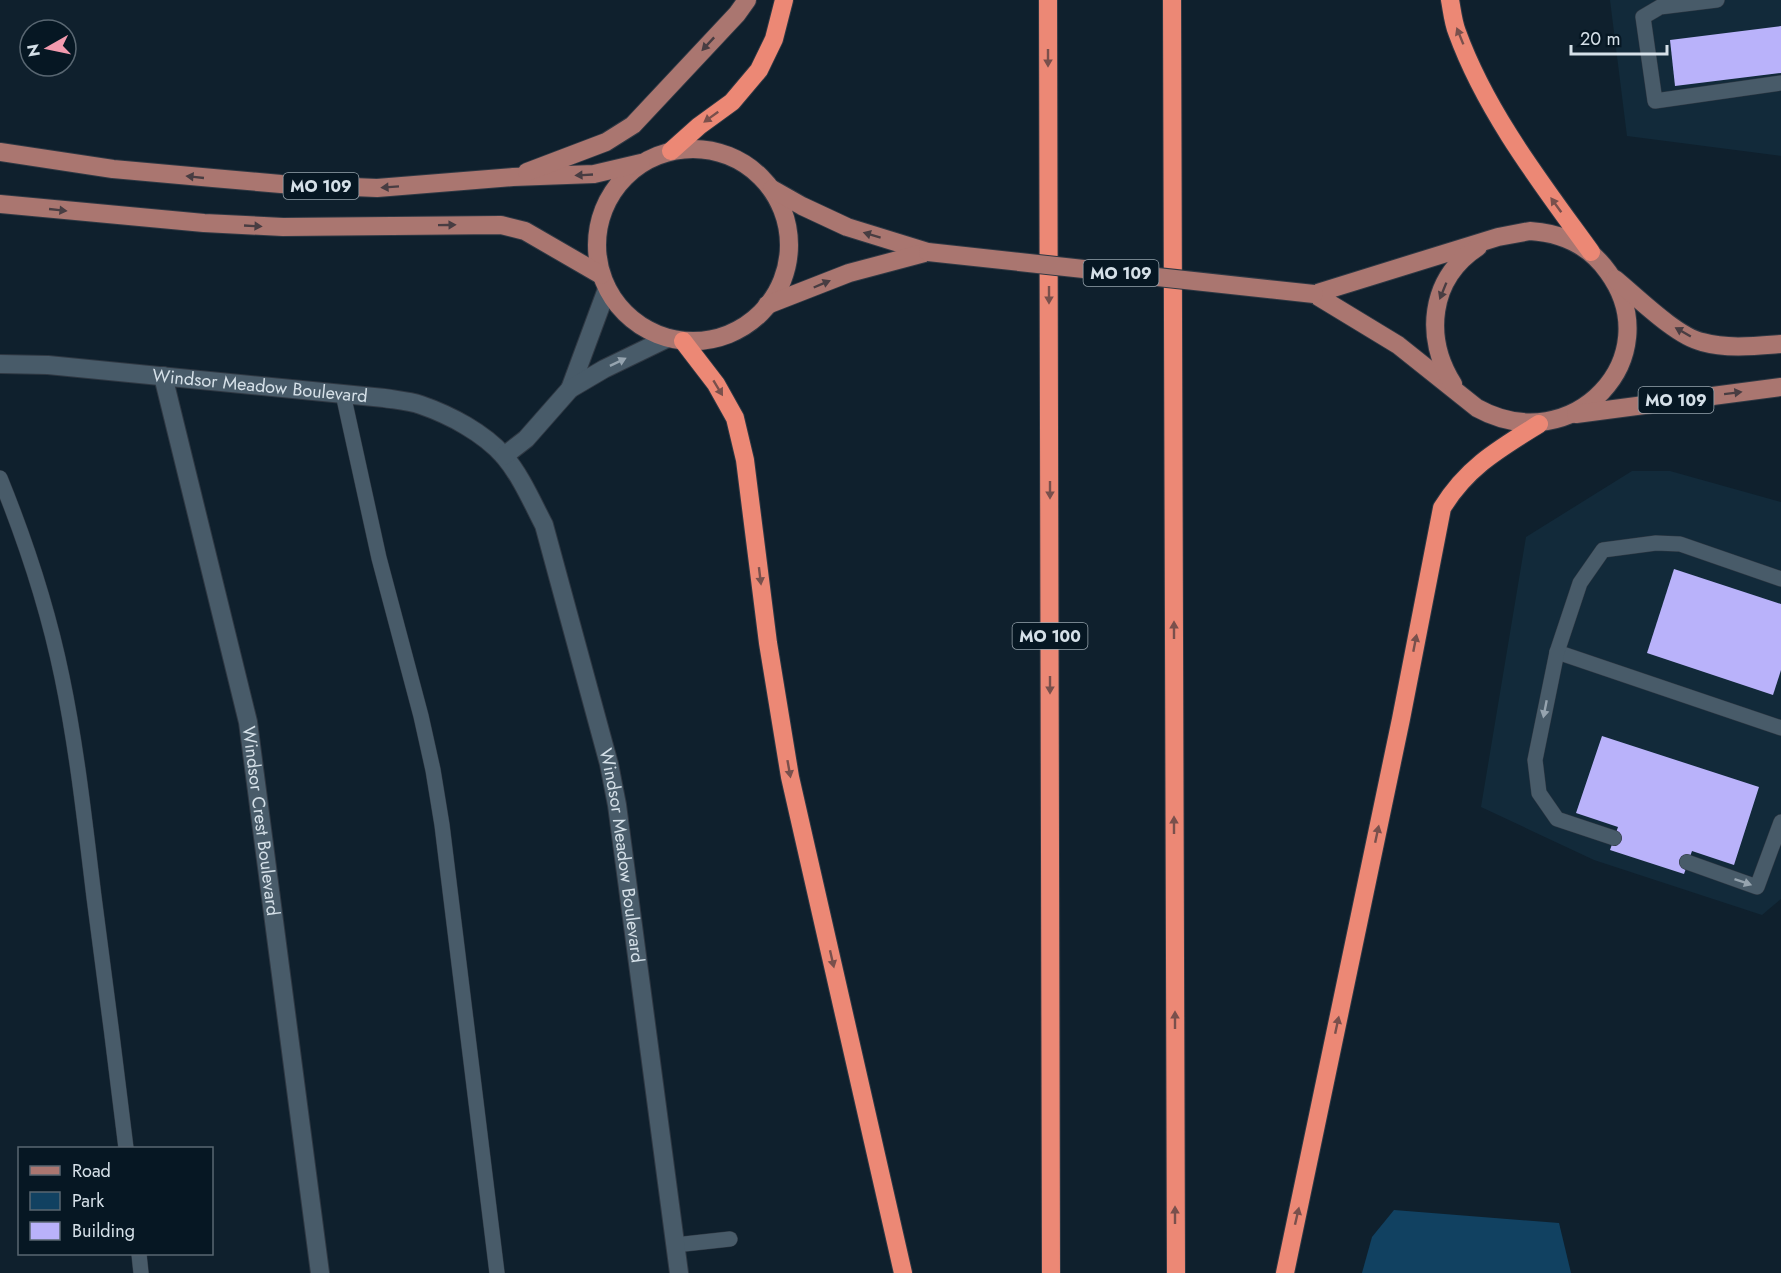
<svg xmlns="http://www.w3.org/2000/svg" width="1781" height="1273" font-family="Jost,sans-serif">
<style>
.built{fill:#122a3a}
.green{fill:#114161}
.building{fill:#b9b2fa}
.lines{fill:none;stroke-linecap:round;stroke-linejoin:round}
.lane-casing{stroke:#2f3843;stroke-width:16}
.street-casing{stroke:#2f3843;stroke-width:20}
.primary-casing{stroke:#2f3843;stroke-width:20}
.highway-casing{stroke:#2f3843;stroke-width:20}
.lane{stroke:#485b69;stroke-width:15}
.street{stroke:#485b69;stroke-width:18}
.primary{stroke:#aa7670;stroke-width:18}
.highway{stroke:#ec8875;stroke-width:18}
.primary-bridge-casing{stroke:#2f3843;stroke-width:20;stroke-linecap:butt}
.primary-bridge{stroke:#aa7670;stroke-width:18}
.oneway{fill:#79504c}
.oneway2{fill:#483d42}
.oneway3{fill:#96a4af}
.labels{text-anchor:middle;stroke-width:6;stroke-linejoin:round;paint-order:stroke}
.shield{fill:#061723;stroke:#97a4ad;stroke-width:1.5}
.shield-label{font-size:16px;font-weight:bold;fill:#d5e0e8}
.street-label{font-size:18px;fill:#d5e0e8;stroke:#061723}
</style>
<rect width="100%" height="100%" fill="#0f202d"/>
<g class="built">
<path d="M1610,0h171v156l-154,-20z"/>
<path d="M1632,471h38l111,31v397l-19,16 -168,-55 -113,-53 45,-270z"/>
</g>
<path class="green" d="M1394,1210l165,13 12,50h-209l10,-36z"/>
<g class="building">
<path d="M1781,26v47l-106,13 -5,-46z"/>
<path d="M1674,569l107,35v66l-8,25 -126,-42z"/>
<path d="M1602,736l157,51 -25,78 -42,-14 -8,23 -74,-24 8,-23 -42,-14z"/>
</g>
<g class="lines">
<defs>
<g id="lane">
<path d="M1717,0l-57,7 -17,10 12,84 126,-18"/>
<path d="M343,394l36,164 42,158 12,54 9,55 55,448"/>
<path d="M0,478c26,64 48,131 62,199 15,72 23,146 32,220 11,84 22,167 32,251"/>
<path d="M1557,652l224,76"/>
<path d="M1614,838l-57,-19 -18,-26 -4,-33 22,-108 23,-69 23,-33 53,-7 24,1 101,35"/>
<path d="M1687,862l70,25 24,-65"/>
<path d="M675,1245l55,-6"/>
<path d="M139,1254l2,19"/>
</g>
<g id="street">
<path id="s1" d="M0,364l48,1 336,33c12,2 25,3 37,7 29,10 63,28 83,51 17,20 28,46 40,69l65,239 8,41 62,468"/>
<path id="s2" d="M163,376l85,346 72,551"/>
<path d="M570,389l37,-100"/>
<path d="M504,456l22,-17 44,-50 34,-20 64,-31"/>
</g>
<g id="primary">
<circle cx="693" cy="245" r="96"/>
<path d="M0,152l113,17 100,9 68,6 96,4 136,-11 81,-3 47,-11"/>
<path d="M527,172l79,-30 27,-17 104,-111 10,-14"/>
<path d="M772,189l30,17 45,21 81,25"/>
<path d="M0,204l204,19 79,4 218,-2 24,6 76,44"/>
<path d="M1530,231c32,2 59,14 78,41 62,85 -35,189 -131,136l-79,-63 -84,-51 184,-57z"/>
<path d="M1615,279c22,18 61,57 87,63 25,7 53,4 79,2"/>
<path d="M767,305l82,-32 79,-21"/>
<path d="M1453,384c-29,-46 -24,-105 25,-137"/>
<path d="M1576,414l205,-27"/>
</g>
<g id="highway">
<path d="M1048,0l3,1273"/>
<path d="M1172,0l4,1273"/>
<path d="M1450,0c2,10 3,22 7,32 29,80 84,151 134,220"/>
<path d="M671,151l28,-25 33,-24 27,-32 15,-31 10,-39"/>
<path d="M683,341l33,43 19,34 10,42 23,183 22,134 113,496"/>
<path d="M1285,1273l116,-554 41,-211c25,-41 57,-59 97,-84"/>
</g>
</defs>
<use href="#lane" class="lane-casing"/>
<use href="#street" class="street-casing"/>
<use href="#primary" class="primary-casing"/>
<use href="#highway" class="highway-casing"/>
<use href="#lane" class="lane"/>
<use href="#street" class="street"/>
<use href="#primary" class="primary"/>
<use href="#highway" class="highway"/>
<defs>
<path id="primary-bridge" d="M928,252l386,42"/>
</defs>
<use href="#primary-bridge" class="primary-bridge-casing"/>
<use href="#primary-bridge" class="primary-bridge"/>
</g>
<defs><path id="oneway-solid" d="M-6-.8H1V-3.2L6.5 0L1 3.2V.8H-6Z" transform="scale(1.5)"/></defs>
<g class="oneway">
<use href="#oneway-solid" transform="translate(1460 36) rotate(-112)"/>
<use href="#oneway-solid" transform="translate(1048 58) rotate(90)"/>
<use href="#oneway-solid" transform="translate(711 117) rotate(144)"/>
<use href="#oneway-solid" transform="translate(1556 205) rotate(-126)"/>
<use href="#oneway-solid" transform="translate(1049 295) rotate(90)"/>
<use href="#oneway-solid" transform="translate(718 388) rotate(59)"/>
<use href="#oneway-solid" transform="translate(1050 490) rotate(90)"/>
<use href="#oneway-solid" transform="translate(760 576) rotate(83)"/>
<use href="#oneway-solid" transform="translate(1174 630) rotate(-90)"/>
<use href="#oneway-solid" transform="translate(1415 643) rotate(-79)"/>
<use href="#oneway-solid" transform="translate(1050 685) rotate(90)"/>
<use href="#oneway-solid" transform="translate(789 769) rotate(80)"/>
<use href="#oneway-solid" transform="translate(1174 825) rotate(-90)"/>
<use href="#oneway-solid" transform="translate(1377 834) rotate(-78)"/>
<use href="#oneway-solid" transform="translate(832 959) rotate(77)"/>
<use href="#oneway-solid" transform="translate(1175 1020) rotate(-90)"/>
<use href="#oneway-solid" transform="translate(1337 1025) rotate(-78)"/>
<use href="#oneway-solid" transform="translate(1175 1215) rotate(-90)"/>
<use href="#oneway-solid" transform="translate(1297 1216) rotate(-77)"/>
</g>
<g class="oneway2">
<use href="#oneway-solid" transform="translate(708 44) rotate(133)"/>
<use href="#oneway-solid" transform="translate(584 175) rotate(177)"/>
<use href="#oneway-solid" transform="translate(195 177) rotate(-174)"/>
<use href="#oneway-solid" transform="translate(390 187) rotate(176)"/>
<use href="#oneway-solid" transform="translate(58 210) rotate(6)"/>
<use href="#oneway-solid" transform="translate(447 225) rotate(-1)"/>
<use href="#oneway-solid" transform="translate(253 226) rotate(3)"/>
<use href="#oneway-solid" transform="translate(872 235) rotate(-163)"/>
<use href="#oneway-solid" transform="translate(822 284) rotate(-23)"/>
<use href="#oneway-solid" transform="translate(1443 291) rotate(112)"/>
<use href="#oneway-solid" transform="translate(1683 332) rotate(-150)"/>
<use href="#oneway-solid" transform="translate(1733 393) rotate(-7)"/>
</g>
<g class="oneway3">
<use href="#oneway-solid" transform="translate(618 362) rotate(-26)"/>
<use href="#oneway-solid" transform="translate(1545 709) rotate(101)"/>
<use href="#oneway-solid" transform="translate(1743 882) rotate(19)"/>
</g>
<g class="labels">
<g class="shield">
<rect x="283.5" y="173" width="75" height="26" rx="4.5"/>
<rect x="1083.5" y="260" width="75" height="26" rx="4.5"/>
<rect x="1638.5" y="387" width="75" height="26" rx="4.5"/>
<rect x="1012.5" y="623" width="75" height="26" rx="4.5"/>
</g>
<g class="shield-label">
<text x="321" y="192">MO 109</text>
<text x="1121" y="279">MO 109</text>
<text x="1676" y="406">MO 109</text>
<text x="1050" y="642">MO 100</text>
</g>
<g class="street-label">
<text dy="6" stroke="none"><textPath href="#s1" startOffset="261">Windsor Meadow Boulevard</textPath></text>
<text dy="6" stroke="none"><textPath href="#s2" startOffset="456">Windsor Crest Boulevard</textPath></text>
<text dy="6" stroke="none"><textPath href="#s1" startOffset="942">Windsor Meadow Boulevard</textPath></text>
</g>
</g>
<rect x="18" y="1147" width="195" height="108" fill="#061723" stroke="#596772" stroke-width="1.5"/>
<rect x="30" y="1166" width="30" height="9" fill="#aa7670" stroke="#596772" stroke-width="1.5"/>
<text x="72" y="1177" font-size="18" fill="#d5e0e8">Road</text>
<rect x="30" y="1192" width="30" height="18" fill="#114161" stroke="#596772" stroke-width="1.5"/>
<text x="72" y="1207" font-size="18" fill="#d5e0e8">Park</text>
<rect x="30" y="1222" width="30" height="18" fill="#b9b2fa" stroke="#596772" stroke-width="1.5"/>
<text x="72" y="1237" font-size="18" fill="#d5e0e8">Building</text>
<g transform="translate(48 48) rotate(261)"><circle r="28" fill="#061723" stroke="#596772" stroke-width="1.5"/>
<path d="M0-4.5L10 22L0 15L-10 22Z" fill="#f29aae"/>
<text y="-9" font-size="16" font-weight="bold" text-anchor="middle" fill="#d5e0e8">N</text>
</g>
<path d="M1571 45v9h96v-9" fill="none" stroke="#d5e0e8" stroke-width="3"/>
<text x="1580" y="45" font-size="18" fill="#d5e0e8" stroke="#061723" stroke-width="4.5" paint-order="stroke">20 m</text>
</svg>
